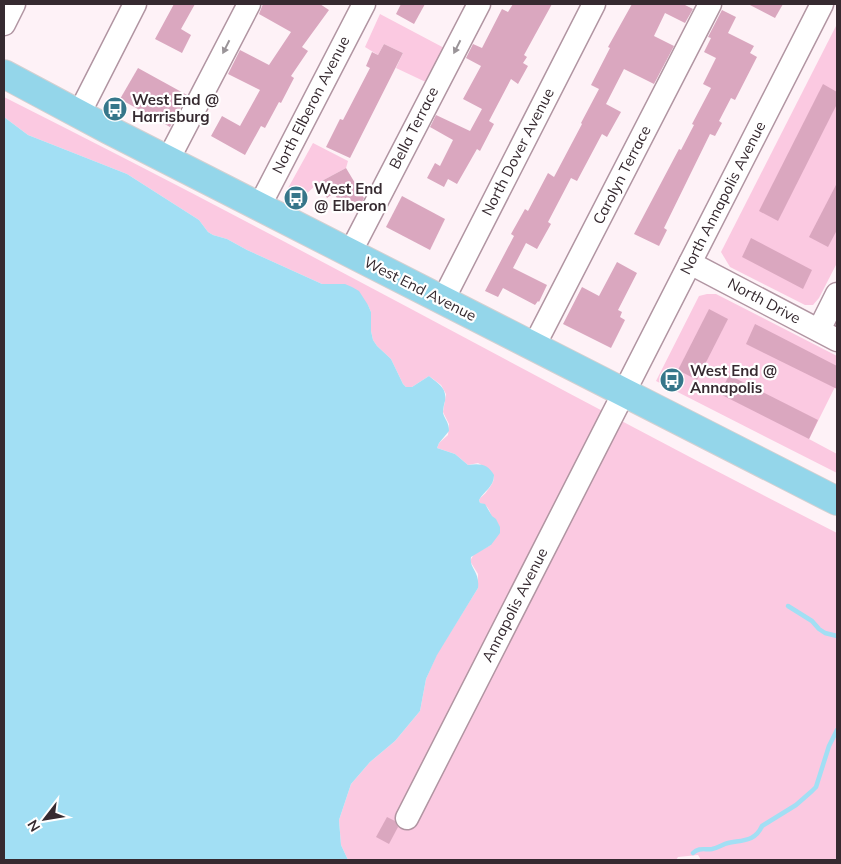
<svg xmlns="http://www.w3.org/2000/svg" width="841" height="864" font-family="Mulish,sans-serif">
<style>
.green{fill:#fbc9e1}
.water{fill:#a2dff4}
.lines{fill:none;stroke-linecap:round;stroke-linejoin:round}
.stream{stroke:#a2dff4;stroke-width:4.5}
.building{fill:#daa7bf}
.minor-casing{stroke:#b195a2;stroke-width:25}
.major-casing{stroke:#d3d0d1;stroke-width:30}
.minor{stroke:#fff;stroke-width:22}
.major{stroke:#94d6ea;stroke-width:28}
.oneway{fill:#9a9498}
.labels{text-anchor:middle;stroke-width:4.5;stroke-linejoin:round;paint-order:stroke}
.poi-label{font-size:15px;font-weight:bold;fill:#362a30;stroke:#fff;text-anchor:start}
.street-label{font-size:15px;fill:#362a30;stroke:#fff}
</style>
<rect width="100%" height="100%" fill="#fef2f7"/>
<g class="green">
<path d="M380,14l68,36 -16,35 -36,-17 7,-15 -19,-9 -6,11 -13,-8z"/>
<path d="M837,24v239l-18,35 -6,7h-8l-75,-38 -9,-15z"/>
<path d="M4,97c280,140 554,294 833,436v327h-136l-3,-5 -20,2 -2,3h-328l-7,-15 -2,-25 12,-36 19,-22 25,-21 25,-30 6,-32 11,-25 41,-66v-14l-8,-13 4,-7 17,-9c0,-12 6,-38 -11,-42l-1,-3c2,-4 6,-5 8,-9 13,-16 6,-19 -9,-28l-10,2 -13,-11 -18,-6 2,-5 9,-8 1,-11 -6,-12 3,-18 -5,-9 -12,-9 -17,11h-6l-3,-3 -12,-25 -14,-13 -4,-6 -2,-9v-19l-3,-7 -30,-21h-16l-75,-34 -20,-11 -14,-4 -5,-3 -9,-12 -72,-46 -99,-39 -24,-18z"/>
<path d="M313,143l35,18 -2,7 -28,15 -16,15 -15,-8z"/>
<path d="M707,294h9l121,62v27l-28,56 28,15v19l-181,-92 43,-85z"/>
</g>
<path class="water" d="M4,117l24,18 99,39 72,46 9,12 5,3 14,4 20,11 75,34h23l7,3 7,4 9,14 3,7v19l2,9 4,6 14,13 12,25 3,3h6l17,-11c9,8 18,11 16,25 -1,3 -2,8 -2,12 2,7 6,9 6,18l-10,12 -2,5 18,6 13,11c12,-2 20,-1 26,10 0,12 -10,16 -15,25l1,3 5,1 7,12 4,3 4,8v6l-9,12 -20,12c-2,12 9,14 7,31l-41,67 -11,24 -6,32 -25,30 -25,21 -19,22 -12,36 2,25 7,15h-344z"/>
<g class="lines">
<g class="stream">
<path d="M788,606l24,15 7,8 6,4 12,3"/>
<path d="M693,853c6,-6 12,-3 19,-4 6,-1 11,-5 16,-6 14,-3 27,-1 34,-17l34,-21 16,-14 4,-4 13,-41 8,-16"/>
</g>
</g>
<g class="building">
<path d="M174,4h21l-14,25 10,6 -9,18 -27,-14z"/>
<path d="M263,4h57l9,6 -27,37 6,4 -17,25 3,2 -13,25 -2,-1 -14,26 -4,-2 -16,29 -34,-19 11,-20 18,10 20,-36 -32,-16 12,-24 29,15 22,-33 -32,-18z"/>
<path d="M401,4h24l-11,20 -18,-10z"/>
<path d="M513,4h39l-28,51 3,2 -4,6 5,3 -10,18 -7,-5 -22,42 5,3 -14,27 -3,-2 -20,35 -9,-5 -4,8 -17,-9 8,-15 5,3 13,-26 -23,-13 6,-12 34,16 12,-22 -19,-10 18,-33 -15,-8 7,-14 9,4 20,-39 6,3z"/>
<path d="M632,4h51l10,5 -8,14 -20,-10 -11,23 20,10 -20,38 -30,-15 -18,35 15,8 -14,25 -5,-3 -25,47 -6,-3 -23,44 3,2 -14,25 -11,-6 -13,25 34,17 -8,17 -1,-1 -3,4 -32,-17 -5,9 -13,-6 29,-55 -3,-2 14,-25 3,2 20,-38 6,4 28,-53 -1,-1 18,-34 -8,-4 19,-37 -2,-1z"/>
<path d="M748,4h35l-8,14z"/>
<path d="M722,10l14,7 -8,16 26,13 -4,7 7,4 -22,43 -4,-2 -12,23 3,2 -7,13 -5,-2 -46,94 3,2 -8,16 -25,-12 45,-85 2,1 13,-25 -2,-1 19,-36 -8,-4 13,-26 -12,-6 7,-14 -3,-1z"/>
<path d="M384,44l19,9 -53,105 -24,-11 14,-28 3,1 27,-52 -4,-2 6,-14 6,3z"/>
<path d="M138,68l49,27 -17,32 -50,-28z"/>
<path d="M823,84l14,8v12l-59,117 -19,-10z"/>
<path d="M346,168l18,30 -2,4 -17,10 -11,-19 -7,5 -9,-15z"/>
<path d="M837,183v47l-9,17 -19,-10z"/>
<path d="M402,196l43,23 -15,31 -44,-23z"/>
<path d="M751,238l61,32 -9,19 -61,-32z"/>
<path d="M617,262l20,11 -19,37 4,2 -2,5 5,3 -14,28 -48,-24 19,-37 17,9z"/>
<path d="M709,309l19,10 -31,61 -19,-10z"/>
<path d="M755,324l82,42v23l-91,-45z"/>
<path d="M729,375l89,45 -9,19 -89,-45z"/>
<path d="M387,817l8,4 3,6 -9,17 -13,-7z"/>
</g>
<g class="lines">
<defs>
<g id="minor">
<path d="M4,24l10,-20"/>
<path d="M79,114l56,-110"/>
<path d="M168,160l81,-156"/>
<path d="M259,207l105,-203"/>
<path d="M350,253l129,-249"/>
<path d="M690,263l147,77"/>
<path d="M443,300l151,-296"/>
<path d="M819,330l18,-36"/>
<path d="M534,346l176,-342"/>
<path d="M407,818l415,-814"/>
</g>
<path id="major" d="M4,74l105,56 728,371"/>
</defs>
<use href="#minor" class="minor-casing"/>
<use href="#major" class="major-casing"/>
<use href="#minor" class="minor"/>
<use href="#major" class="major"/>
</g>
<defs><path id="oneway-solid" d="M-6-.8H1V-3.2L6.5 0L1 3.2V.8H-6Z" transform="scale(1.25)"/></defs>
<g class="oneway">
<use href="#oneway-solid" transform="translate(226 47) rotate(117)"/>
<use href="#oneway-solid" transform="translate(457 47) rotate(117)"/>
</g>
<defs>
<symbol id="bus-disc" viewBox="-11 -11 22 22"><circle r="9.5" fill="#36768a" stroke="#fff"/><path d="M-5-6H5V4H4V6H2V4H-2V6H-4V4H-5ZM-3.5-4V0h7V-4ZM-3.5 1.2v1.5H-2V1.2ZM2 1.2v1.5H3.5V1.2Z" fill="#fff"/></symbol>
</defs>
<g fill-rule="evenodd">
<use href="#bus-disc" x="101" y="95" width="28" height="28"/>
<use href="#bus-disc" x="282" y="184" width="28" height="28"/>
<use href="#bus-disc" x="658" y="366" width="28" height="28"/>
</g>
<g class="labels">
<g class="poi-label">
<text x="132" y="105">West End @<tspan x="132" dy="17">Harrisburg</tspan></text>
<text x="314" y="194">West End<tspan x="314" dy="17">@ Elberon</tspan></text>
<text x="690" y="376">West End @<tspan x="690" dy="17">Annapolis</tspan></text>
</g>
<g class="street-label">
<text transform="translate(311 105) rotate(-63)" y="5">North Elberon Avenue</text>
<text transform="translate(414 128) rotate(-63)" y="5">Bella Terrace</text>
<text transform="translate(518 152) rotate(-63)" y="5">North Dover Avenue</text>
<text transform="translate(622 175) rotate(-63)" y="5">Carolyn Terrace</text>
<text transform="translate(723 198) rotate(-63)" y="5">North Annapolis Avenue</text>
<text transform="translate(420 289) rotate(27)" y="5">West End Avenue</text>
<text transform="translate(764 301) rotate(28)" y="5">North Drive</text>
<text transform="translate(515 605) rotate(-63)" y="5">Annapolis Avenue</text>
</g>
</g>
<rect width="841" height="864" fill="none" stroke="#362a30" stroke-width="10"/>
<g transform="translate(45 819) rotate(239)" stroke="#ffffff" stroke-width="4" paint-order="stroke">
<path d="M0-4L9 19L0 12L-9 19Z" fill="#362a30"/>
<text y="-8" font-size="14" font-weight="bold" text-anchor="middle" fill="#362a30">N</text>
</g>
</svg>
